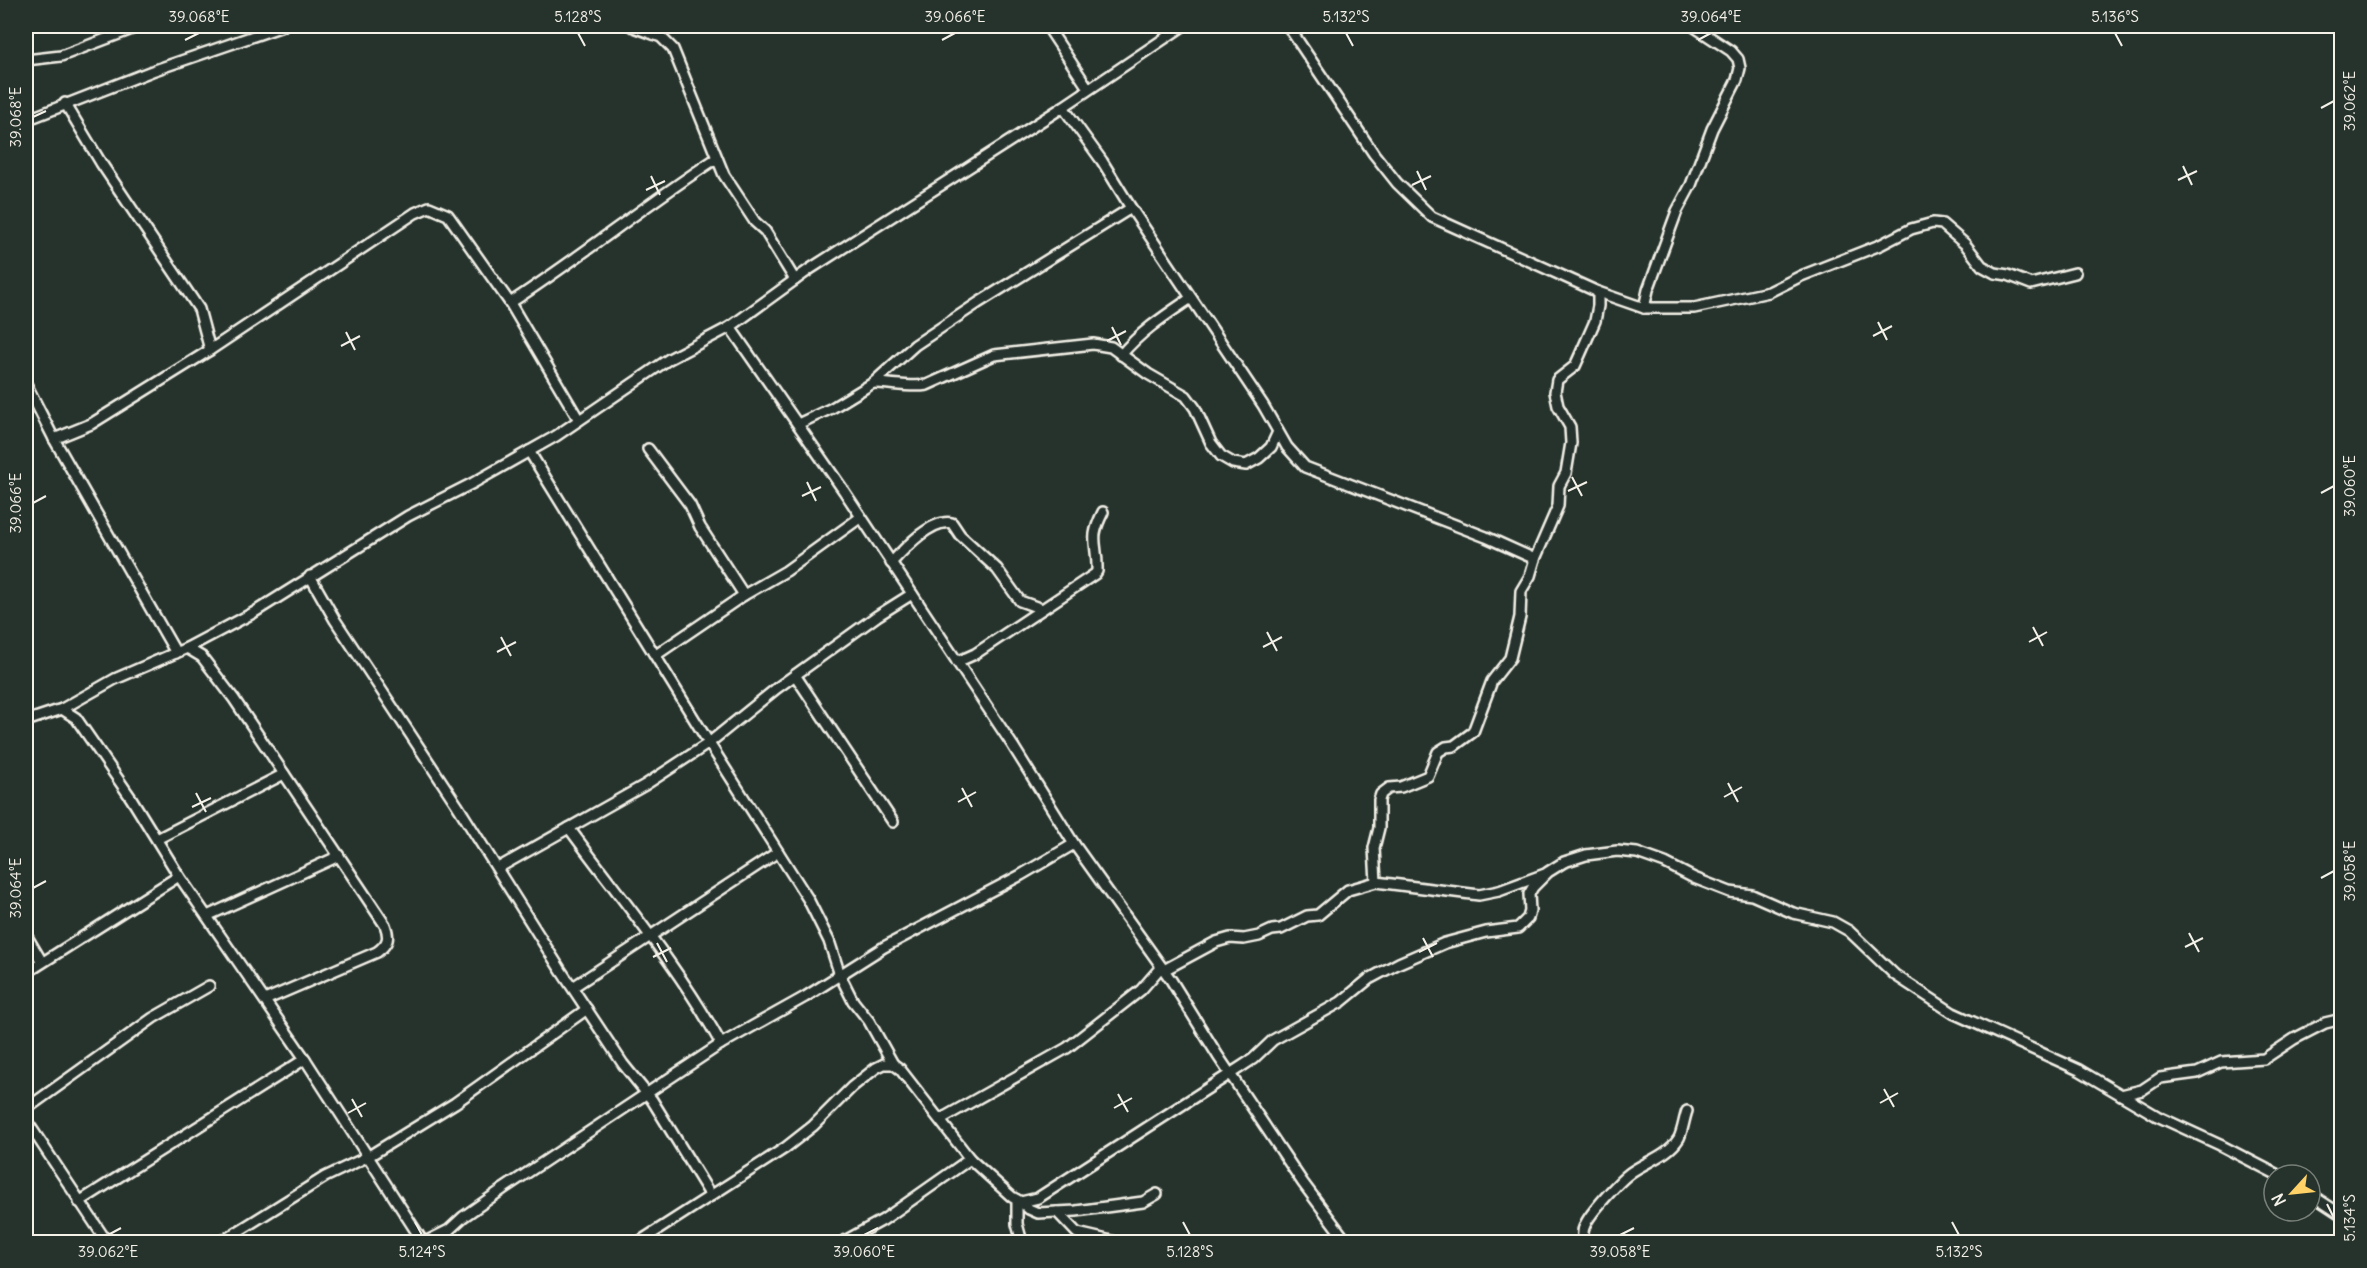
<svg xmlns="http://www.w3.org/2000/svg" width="2367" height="1268" font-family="Delius,sans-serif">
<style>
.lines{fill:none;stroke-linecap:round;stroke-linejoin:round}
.minor-casing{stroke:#f4f1e8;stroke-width:14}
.minor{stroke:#26332d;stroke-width:9}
.ticks{fill:none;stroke:#f4f1e8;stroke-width:2}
.neatline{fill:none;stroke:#f4f1e8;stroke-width:2}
.ticks-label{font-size:15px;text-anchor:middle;fill:#f4f1e8}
</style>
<rect width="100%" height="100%" fill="#26332d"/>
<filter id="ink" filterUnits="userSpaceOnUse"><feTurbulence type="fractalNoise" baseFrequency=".0167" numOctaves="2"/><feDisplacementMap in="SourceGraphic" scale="12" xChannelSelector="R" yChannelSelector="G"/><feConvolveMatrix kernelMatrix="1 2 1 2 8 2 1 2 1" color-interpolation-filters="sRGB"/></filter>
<g filter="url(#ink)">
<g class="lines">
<defs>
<g id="minor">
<path d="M631,26l30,11 12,12 51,126 31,47 10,9 30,49"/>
<path d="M1047,26l41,62"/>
<path d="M1288,26l86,128 23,29 35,34 166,75 46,16h50l75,-16 32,-16 79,-31 31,-16 22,-6 9,1 23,20 17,22 13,7 13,2 23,9 44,-11"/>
<path d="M26,60l35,-4 79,-30"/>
<path d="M65,103l36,60 98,146 11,41"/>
<path d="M1063,107l39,54 29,47 132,197 24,42 18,20 181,70 49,22"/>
<path d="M26,120l126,-49 131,-45"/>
<path d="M510,303c71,-46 136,-99 207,-145"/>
<path d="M1644,308l4,-18 29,-79 14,-26 21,-56 25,-49 3,-12 -2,-9 -7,-8 -38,-25"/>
<path d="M730,327l114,164 169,255 61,98 97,136 47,76 85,127 44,59"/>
<path d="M1121,355c20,-24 45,-40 70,-57"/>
<path d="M873,383c17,0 37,5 54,2l67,-30 99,-11 18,3 37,27 38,22 9,12 16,35 10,13 12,7 13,2 13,-7 12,-11 7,-15"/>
<path d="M26,384l28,55 122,214"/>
<path d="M798,424l34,-16 41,-25 42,-38 63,-42 153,-95"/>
<path d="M54,439l37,-15 119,-74 205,-137 14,-6 19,8 62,88 69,117"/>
<path d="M648,449l42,56 10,22 44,68"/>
<path d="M529,451l180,292 99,156 21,42 11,34 13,26 16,20 24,43"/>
<path d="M891,563c13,-14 41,-45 61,-40l8,12 37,34 23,32 22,8"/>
<path d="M310,576l25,44 122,185 103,164 63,95 29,36 59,96"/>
<path d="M187,648l15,9 32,42 151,226c5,13 3,19 -8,27l-112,48"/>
<path d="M656,655l88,-60 42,-24 75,-54"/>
<path d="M957,662l18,-8 120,-80 2,-3c1,-30 -9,-29 6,-59"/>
<path d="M795,675l98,147"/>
<path d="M62,709l53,-30 72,-31 66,-35 155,-97 65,-33 83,-47 113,-77 61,-32 80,-58 253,-162 120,-81"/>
<path d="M26,721l36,-12 14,9 55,80 48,78 126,183 118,183"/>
<path d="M569,828c52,71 110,139 152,216"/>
<path d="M157,839l127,-65"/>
<path d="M498,868l147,-83 64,-42 68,-55 100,-72 35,-22"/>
<path d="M1376,882l-2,-34 5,-20v-28l2,-6 8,-6 12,-1 27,-11 10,-24 8,-5 8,-1 19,-14 19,-51 18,-23 10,-41 1,-26 9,-15 5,-17 23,-53 1,-20 7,-13 5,-30 -1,-16 -12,-21 -3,-14 2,-12 18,-14 5,-11 15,-34 3,-15v-14"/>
<path d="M207,916l132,-60"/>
<path d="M26,935l16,27"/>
<path d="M1164,970l52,-28 14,-4 14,1 15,-3 13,-6 9,-1 26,-13 11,-1 30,-25 28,-8 103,13 20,-4 46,-17"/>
<path d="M26,973l153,-97"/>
<path d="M573,987l205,-135"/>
<path d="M2121,1095l21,-5 18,-12 37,-5 24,-11 43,-3 30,-20 31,-16 17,-4"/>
<path d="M26,1109l127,-91 56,-32"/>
<path d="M941,1119l126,-71 74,-58 20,-23"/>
<path d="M26,1120l81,122"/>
<path d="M2310,1194l32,21"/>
<path d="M1017,1200v24l5,18"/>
<path d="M79,1202l226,-143"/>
<path d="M1021,1202l8,7 9,4 38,-2 67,-9 14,-8"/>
<path d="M1057,1212l20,21 39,9"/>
<path d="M221,1242l104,-65 44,-21 86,-53 132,-94"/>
<path d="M425,1242l24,-12 14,-13 40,-28 218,-145 84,-47 79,-50 137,-72 53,-31"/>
<path d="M639,1242l146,-94 28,-22 39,-39 24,-19 8,-4h9l7,5 70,90 42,38 9,5 17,-4 192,-124 23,-15 20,-19 68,-38 28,-23 30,-16 46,-20 41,-11 32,-4 10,-10 2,-7 -1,-17 4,-7 15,-15 16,-10 22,-7 31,-4 20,2 28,10 29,15 36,14 22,3 41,18 40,9 16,9 46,44 58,38 126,57 78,46 63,29 58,30"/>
<path d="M843,1242l40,-22 87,-61"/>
<path d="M1585,1242c-3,-6 -3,-11 0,-17 5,-12 34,-44 45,-52 15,-11 39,-18 49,-35 4,-8 5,-19 8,-27"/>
</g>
</defs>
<use href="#minor" class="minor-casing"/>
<use href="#minor" class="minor"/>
</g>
</g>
<path class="ticks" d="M578,33l7,13M1346,33l7,13M2115,33l7,13M185,40l14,-7M942,40l13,-7M1698,40l13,-7M2321,108l13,-7M33,117l13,-6M2183,166l9,19M1417,171l9,19M651,176l9,19M2178,180l19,-9M1412,185l19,-9M646,190l19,-9M1878,322l9,18M1112,327l9,18M346,332l9,18M1873,336l19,-10M1107,341l19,-10M341,346l19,-10M1572,477l10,19M807,482l9,19M1568,491l19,-9M2321,493l13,-7M802,496l19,-9M33,503l13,-7M2033,627l10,19M1267,632l10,19M501,637l10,19M2029,642l18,-10M1263,647l19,-10M497,652l19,-10M1728,783l10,19M962,788l10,19M196,793l10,19M1724,797l18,-10M958,802l18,-10M192,807l19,-9M2321,878l13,-7M33,888l13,-7M2189,933l10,19M1423,938l10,19M657,943l10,19M2185,947l18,-9M1419,952l18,-9M653,957l18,-9M1884,1089l10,18M1118,1094l10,18M352,1099l10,18M1880,1103l18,-10M1114,1108l18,-10M348,1113l18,-10M2327,1204l7,14M415,1222l7,13M1183,1222l7,13M1952,1222l7,13M108,1235l13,-7M864,1235l14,-7M1620,1235l14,-7"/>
<rect width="2367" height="1268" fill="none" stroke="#26332d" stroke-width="66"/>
<g transform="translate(2292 1193) rotate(243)"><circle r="28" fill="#26332d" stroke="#787f78" stroke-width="1.5"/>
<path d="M0-4.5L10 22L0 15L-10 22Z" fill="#ffd166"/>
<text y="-9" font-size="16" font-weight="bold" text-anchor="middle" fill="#f4f1e8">N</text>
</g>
<rect x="33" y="33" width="2301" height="1202" class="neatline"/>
<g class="ticks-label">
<text x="199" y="22">39.068°E</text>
<text x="578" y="22">5.128°S</text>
<text x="955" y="22">39.066°E</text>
<text x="1346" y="22">5.132°S</text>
<text x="1711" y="22">39.064°E</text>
<text x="2115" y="22">5.136°S</text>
<text transform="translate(2350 101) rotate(-90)" y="5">39.062°E</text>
<text transform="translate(16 117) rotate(-90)" y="5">39.068°E</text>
<text transform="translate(2350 486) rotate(-90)" y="5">39.060°E</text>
<text transform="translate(16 503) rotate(-90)" y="5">39.066°E</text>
<text transform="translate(2350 871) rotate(-90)" y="5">39.058°E</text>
<text transform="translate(16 888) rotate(-90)" y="5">39.064°E</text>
<text transform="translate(2350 1218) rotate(-90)" y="5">5.134°S</text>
<text x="108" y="1257">39.062°E</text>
<text x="422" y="1257">5.124°S</text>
<text x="864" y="1257">39.060°E</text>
<text x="1190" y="1257">5.128°S</text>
<text x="1620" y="1257">39.058°E</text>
<text x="1959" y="1257">5.132°S</text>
</g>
</svg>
